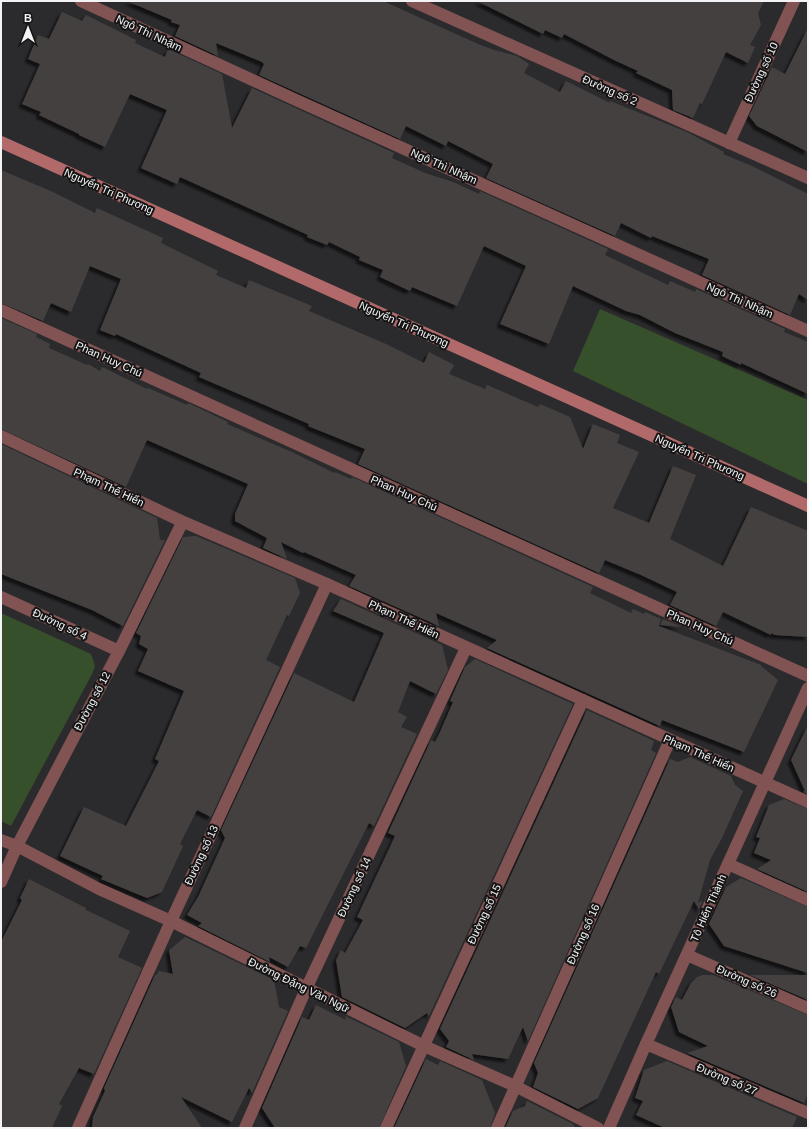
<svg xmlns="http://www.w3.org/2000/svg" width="809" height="1129" font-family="Arial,sans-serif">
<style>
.green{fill:#37502c}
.building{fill:#454141;filter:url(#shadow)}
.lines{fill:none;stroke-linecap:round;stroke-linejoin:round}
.street{stroke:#815453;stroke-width:12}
.secondary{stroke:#b16969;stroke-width:12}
.labels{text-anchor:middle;stroke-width:4;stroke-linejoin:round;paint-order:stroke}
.street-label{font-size:11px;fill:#f3f3f5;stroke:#141415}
</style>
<defs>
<filter id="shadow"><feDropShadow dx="-3.5" dy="3.5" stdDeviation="1" flood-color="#0009"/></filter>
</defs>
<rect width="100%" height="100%" fill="#2b2b2e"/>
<g class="green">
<path d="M600,309l208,91v84l-235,-113z"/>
<path d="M1,613l90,41 4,12 -3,8 -81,152 -10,-5z"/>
</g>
<g class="building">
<path d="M127,1h256l95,43 16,6 23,6 12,8 -5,9 36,19 6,-11 44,22v-2l77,31 37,20 -1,2 31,13 54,27v106l-9,-6 -9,21 -88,-40 7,-16 -57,-23 -1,2 -30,-15 -6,13 -129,-58 7,-14 -45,-23 -2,5 -40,-20 -6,13 -141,-64 5,-11 -2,-2 -46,-19 2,13 -43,-20 5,-11 -9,-3 1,-2z"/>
<path d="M477,1h287l-6,12 3,12 -11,20 5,2 -7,16 -22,-11 -24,52 -2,-1 -7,15 -20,-8 -1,-20 -36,-17 2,-2 -22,-10 -52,-27 -2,4 -17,-8 -2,4z"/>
<path d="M62,12l20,9 4,-6 50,25 -1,3 30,14 3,-8 54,25 10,54 20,-40 142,65 -2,5 33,15 28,9 26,12 1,-3 128,58 -3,6 63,30 2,-4 25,11 1,-3 89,40 -1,3 24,10v52l-67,-31v2l-19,-9 1,-4 -48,-19 -35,-18 -14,-4 -53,-25 -24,58 -49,-20 26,-58 -42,-20 -27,60 -45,-19 -2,4 -30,-14 3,-7 -24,-10 1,-3 -31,-15 -2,3 -20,-8 1,-2 -128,-58 -3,7 -36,-16 26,-58 -37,-16 -25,53 -26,-12v-1l-40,-19 2,-3 -19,-8 18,-40 -12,-5 10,-24 11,4z"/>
<path d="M808,28v124l-51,-26 -8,-10 23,-49 13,7z"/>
<path d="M1,170l52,22 42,21 2,-5 66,30 -2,5 57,28 -2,4 30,13 3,-8 63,26 -3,5 77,33 38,19 5,-11 25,13 -5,9 36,15 2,-4 51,22 2,-3 30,13 13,32 10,-25 27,11 -3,8 22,9 -26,56 36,15 24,-57 23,9 -26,64 53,27 28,-59 57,24v106l-33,-2 -4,-2v2l-48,-23 -7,14 -46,-21 7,-13 -36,-17 -36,-15 -6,13 -241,-109 7,-15 -57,-23 1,-2 -110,-47 2,-4 -85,-39 -1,2 -15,-6 21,-51 -31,-13 -19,46 -20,-9 -8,18 -42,-18z"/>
<path d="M1,318l36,16 -1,3 14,7 -1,4 38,17 1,-1 12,7 2,-4 45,22 1,-1 39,17 1,-2 40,19 -1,2 67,29 40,20 1,-1 16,7 1,-2 241,110 -3,6 41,20 2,-4 11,5 1,-2 16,7 -2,7 102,39v1l17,14 -34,72 -82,-32 -2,6 -173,-78 10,-8 -61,-27 3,13 -90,-40 7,-11 -52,-23 -1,1 -22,-11 6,17 -24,-11 4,-10 -32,-17v-7l13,-30 -101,-44 -21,47 -125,-58z"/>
<path d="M1,444l156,74 3,22h5l-42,86 -31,-16 -91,-36z"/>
<path d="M196,536l99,42 5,15 -11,23 -2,-1 -21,45 14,7 -69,150 -14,-7 -17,34 3,2 -21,46 -15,6 -46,-19 2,-3 -43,-20 24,-49 42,19 33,-65 -4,-2 29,-68 -46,-20 10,-22 -9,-5 2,-8 -5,-3 47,-96z"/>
<path d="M341,599l101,46 6,25 -12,24 -26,-13 -12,31 9,5 -6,10 16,7 -43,92 -5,-3 -63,125 -6,-2 -12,21 -19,-10 1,5 -72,-36 4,-3 -15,-8 11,-18 27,-59 -4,-8 73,-157 60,29 30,-69 -51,-22z"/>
<path d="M663,619l19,8 -22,-2z"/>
<path d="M475,659l98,45 -144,312 -2,-3 -22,15 -63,-31 -6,-37 5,-10 4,3 18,-33 -6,-3 38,-81 -7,-3 43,-93 4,2 5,-10 13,-30 -3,-1 15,-34z"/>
<path d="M587,710l67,31 -3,9 5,3 -128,288 -5,-14 -15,32 -36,-5 2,6 -28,-13 3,-6 -9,-12z"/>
<path d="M808,725v69l-5,-2 2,-1 -14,-31z"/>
<path d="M690,757l41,19 4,9 8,6 -21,47 -12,22 -12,43 5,-3 -4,9 -5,-8 -35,73 -3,-2 -58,126 -20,11 -45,-22 5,-14 -4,-10 136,-304 8,3z"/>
<path d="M784,799l24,10v83l-51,-23 14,-9 -17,-7 6,-15 -4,-1 7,-17 6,-15z"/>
<path d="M741,878l67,29v66l-84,-27 -15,-22 17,-37z"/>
<path d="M29,879l57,29v2l44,21 -12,26 24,11 -48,106 -15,-6 -20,36 3,2 -10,22h-51v-186l21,-42 -2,-2z"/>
<path d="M185,937l89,43 5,27 9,4 -36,82 -3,-5 -17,34 -51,-25 21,31h-110l1,-11 12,-26 -1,-3 51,-113h1l3,-4 14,3 -4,-24z"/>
<path d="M703,975h10l95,40v78l-4,10 -117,-50 21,-7 -29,-14 -8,-25 5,-10 6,3 9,-17 6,-6z"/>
<path d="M750,975h58v25z"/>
<path d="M316,1005l30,15 -1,-4 54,26 7,24 -27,62h-104l-13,-20 40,-91 7,3z"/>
<path d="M426,1059l12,6 2,-4 42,19 13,33 -5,15h-96z"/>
<path d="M667,1061l130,56 -5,11h-127l-29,-13 7,-14 -8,-3 9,-28z"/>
<path d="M527,1101l46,23 2,4h-70l8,-17 12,-5z"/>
</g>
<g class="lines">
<g class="street">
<path d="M81,1l215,99 512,231"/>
<path d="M412,1l396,177"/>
<path d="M729,143l65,-142"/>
<path d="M1,310l807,366"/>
<path d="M1,436l178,84 148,64 481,218"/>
<path d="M1,597l118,54"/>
<path d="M1,840l16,6 82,43 72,32 253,125 91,40 83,42"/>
<path d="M728,864l80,36"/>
<path d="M1,882l16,-36 102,-195 62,-126 -2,-5"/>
<path d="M687,955l121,53"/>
<path d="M646,1044l162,69"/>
<path d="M78,1128l93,-207 156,-337"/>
<path d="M245,1128l61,-139 160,-341"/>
<path d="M386,1128l197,-428"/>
<path d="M497,1128l173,-388"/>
<path d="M609,1128l37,-84 162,-356"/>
</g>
<path class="secondary" d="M1,142l807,364"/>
</g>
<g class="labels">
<g class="street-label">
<text transform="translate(149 33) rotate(25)" y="4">Ngô Thì Nhậm</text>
<text transform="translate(761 72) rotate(-65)" y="4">Đường số 10</text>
<text transform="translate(610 90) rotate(24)" y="4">Đường số 2</text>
<text transform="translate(444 166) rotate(24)" y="4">Ngô Thì Nhậm</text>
<text transform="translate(109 191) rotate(24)" y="4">Nguyển Tri Phương</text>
<text transform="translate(740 300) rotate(24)" y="4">Ngô Thì Nhậm</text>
<text transform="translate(404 324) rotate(24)" y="4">Nguyển Tri Phương</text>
<text transform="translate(109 359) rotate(24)" y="4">Phan Huy Chú</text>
<text transform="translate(700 457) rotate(24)" y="4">Nguyển Tri Phương</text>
<text transform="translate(109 487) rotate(25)" y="4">Phạm Thế Hiển</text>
<text transform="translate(404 493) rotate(24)" y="4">Phan Huy Chú</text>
<text transform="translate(404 619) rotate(25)" y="4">Phạm Thế Hiển</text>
<text transform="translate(60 624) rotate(25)" y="4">Đường số 4</text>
<text transform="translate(700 627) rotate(24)" y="4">Phan Huy Chú</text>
<text transform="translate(92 701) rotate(-62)" y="4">Đường số 12</text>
<text transform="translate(699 753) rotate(24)" y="4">Phạm Thế Hiển</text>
<text transform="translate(201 855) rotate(-65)" y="4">Đường số 13</text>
<text transform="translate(354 887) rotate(-65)" y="4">Đường số 14</text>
<text transform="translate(708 908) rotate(-66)" y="4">Tô Hiến Thành</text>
<text transform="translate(484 914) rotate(-65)" y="4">Đường số 15</text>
<text transform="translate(583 934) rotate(-66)" y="4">Đường số 16</text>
<text transform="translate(747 981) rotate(24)" y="4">Đường số 26</text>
<text transform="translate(299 985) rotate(26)" y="4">Đường Đặng Văn Ngữ</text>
<text transform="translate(727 1079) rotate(23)" y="4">Đường số 27</text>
</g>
</g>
<rect width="809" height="1129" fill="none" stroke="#f3f3f5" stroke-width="4"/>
<g transform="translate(28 28)" stroke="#141415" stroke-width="3" paint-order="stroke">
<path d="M0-3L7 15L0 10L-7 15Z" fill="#f3f3f5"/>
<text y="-6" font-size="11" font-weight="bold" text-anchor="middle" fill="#f3f3f5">B</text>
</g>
</svg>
